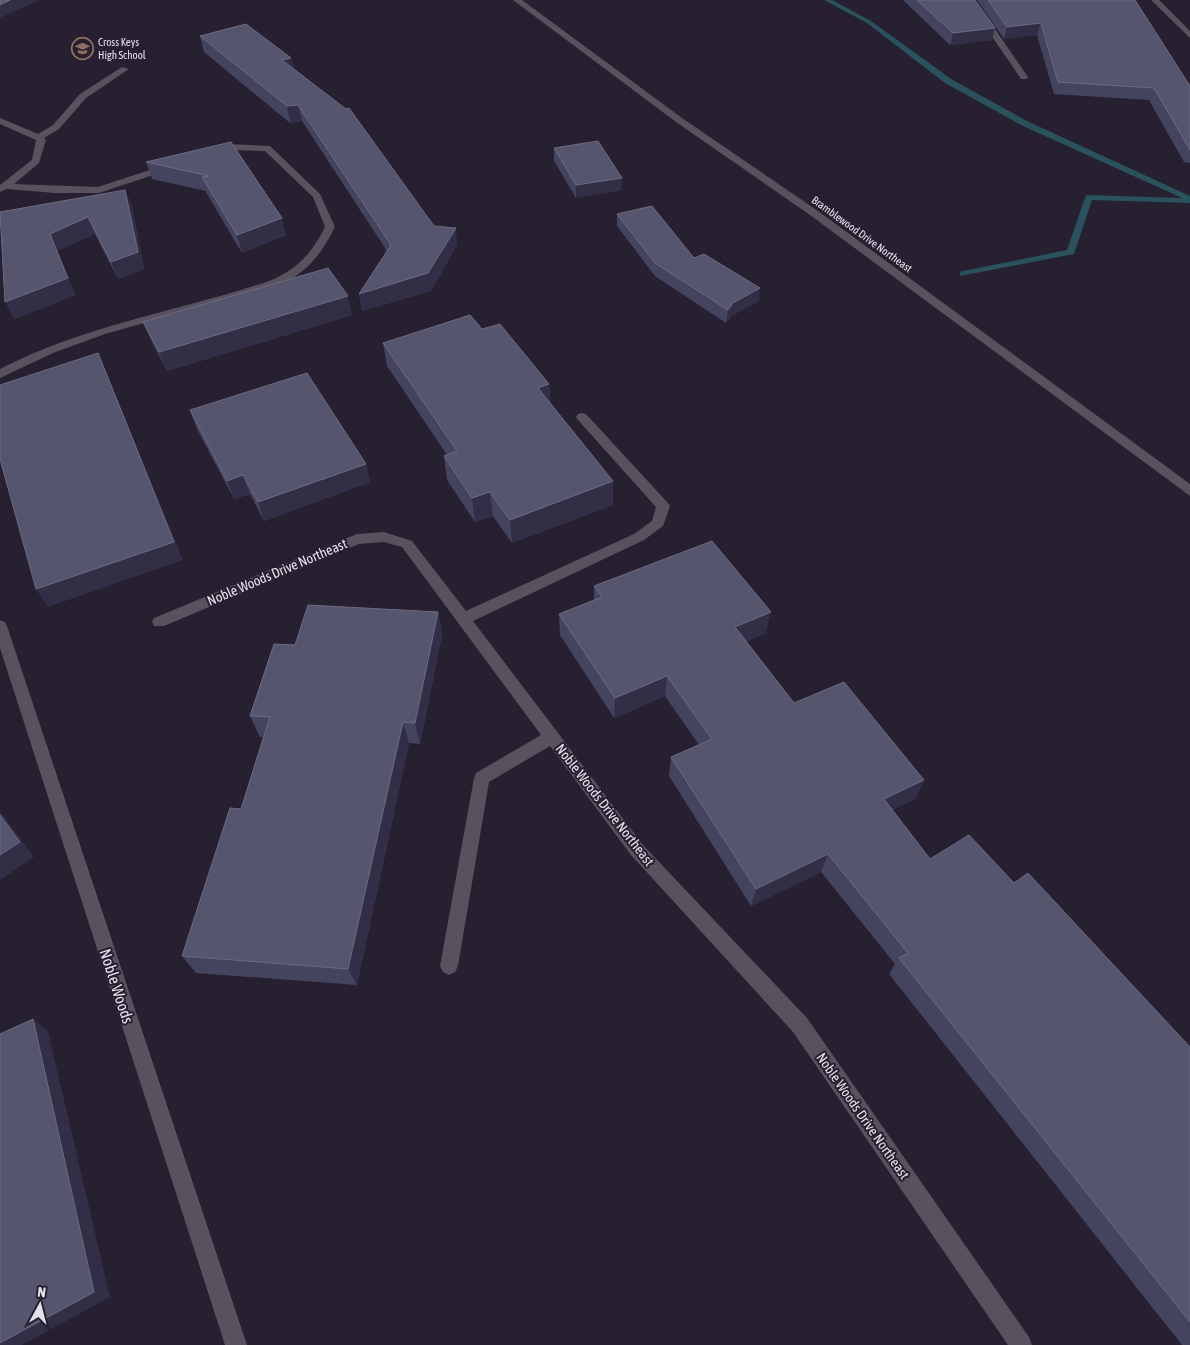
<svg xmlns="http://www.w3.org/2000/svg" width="1190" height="1345" font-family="'Asap Condensed',sans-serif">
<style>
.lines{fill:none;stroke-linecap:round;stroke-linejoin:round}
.stream{fill:#2a525d;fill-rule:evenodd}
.minor{fill:#58515e;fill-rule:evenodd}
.wall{fill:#45445f}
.shaded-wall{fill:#312e46}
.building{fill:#56556e;stroke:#6d6b82}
.labels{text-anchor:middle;stroke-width:4;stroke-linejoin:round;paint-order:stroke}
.far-poi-label{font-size:11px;fill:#e5e1ec;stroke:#262030;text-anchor:start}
.far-street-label{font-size:11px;fill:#e5e1ec;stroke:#262030}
.street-label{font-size:14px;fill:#e5e1ec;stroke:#262030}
.near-street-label{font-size:16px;fill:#e5e1ec;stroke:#262030}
</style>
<rect width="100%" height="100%" fill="#262030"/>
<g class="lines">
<path class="stream" d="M824,0h8l39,21 80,58 76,42 163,75v7l-98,-3 -18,54 -114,22v-4l3,-1 104,-21 19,-55 96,3 -161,-73 -76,-42 -78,-60z"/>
<g class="minor">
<path d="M513,0h9l160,118 136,93 372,273v12l-380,-281 -134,-93z"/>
<path d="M967,0h8l53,77 -1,2h-6z"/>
<path d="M1151,0h8l31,31v7z"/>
<path d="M122,67l7,2 -43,29 -27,31 -15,9 2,2 -7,23 -25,21 84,3 70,-23 3,1v4l-72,24h-44l-48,-4 -7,3v-7l32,-25 4,-20 -36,-16v-6l38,16 15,-9 27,-31z"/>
<path d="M228,144l42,2 50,48 15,33c-14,28 -29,47 -58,59l-172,48 -52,19 -53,25v-9c85,-44 179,-58 269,-88 28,-11 43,-28 56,-54l-12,-30 -48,-46 -36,-1 -13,4 -5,-3z"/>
<path d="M582,413l4,1 82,89 2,3 -7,20 -19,14 -171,81 170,224 164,173 222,319 3,8h-24l-215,-313 -162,-177 -81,-109 -61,36 -31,184 -3,6 -6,3 -6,-3 -3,-6 34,-188 2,-5 65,-38 -139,-188 -18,-5 -25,2 -195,82h-10l-2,-4 2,-4 203,-84 27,-2 28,9 54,70 168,-77 18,-13 4,-14 -78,-87 -2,-3 2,-3z"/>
<path d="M0,620l5,2 2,4 240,719h-22l-225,-697z"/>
</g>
</g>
<g class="wall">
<path d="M903,0h72l17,40 -42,5z"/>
<path d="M977,0h158l55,86v77l-6,-1 -35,-62 -95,-6 -17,-59 -33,4z"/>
<path d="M200,36l91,22 3,11 140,157 23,19 -26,46 -69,20 -3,-17 28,-43 -85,-130 -12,2 -86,-71z"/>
<path d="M231,142l55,93 -44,18 -35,-59 -1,-3 -54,-12 -6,-17z"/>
<path d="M554,148l68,30 -1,12 -45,8 -22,-37z"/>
<path d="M125,190l7,17 12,62 -26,10 -23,-45 -38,17 18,44 -61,24 -14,-107z"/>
<path d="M617,214l77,44 65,43 -28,15 -1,2 -4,5 -71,-47 -38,-50z"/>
<path d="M352,315l-185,56 -16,-31 -8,-18z"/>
<path d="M482,329l67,55 1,18 63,103 -101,38 -19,-27 -18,6 -28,-42 -3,-24 3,-1 -60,-89 -4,-23z"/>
<path d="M190,410l176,54 4,18 -106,39 -14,-27 -16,5 -37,-70z"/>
<path d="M594,586l172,47 -20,8 48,62 130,77 -9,19 -23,11 38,49 84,24 176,164v298h-8l-293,-371 6,-10 -74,-92 -70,34 -82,-130 2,-19 28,-12 -34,-49 -51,22 -54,-83 -1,-21 35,-14z"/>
<path d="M438,612l4,23 -22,109 -11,-1 -52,242 -161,-12 -14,-17 59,-147 22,-72h-3l-10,-21 45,-71z"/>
</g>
<g class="shaded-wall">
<path d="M10,0h30l-40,18v-13z"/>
<path d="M1041,23l-4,12 -33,4 3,-12z"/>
<path d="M995,28l-3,12 -42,5 3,-12z"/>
<path d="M291,58l4,15 -13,-13z"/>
<path d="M298,105l4,16 -12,2 -3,-17z"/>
<path d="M622,178l-1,12 -45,8v-13z"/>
<path d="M125,190l7,17 12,62 -26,10 -7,-17z"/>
<path d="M88,217l7,17 -38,17 18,44 -61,24 -9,-17 45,-68z"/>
<path d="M282,218l4,17 -44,18 -5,-18z"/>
<path d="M456,228l1,17 -26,46 -69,20 -3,-17z"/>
<path d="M760,288l-1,13 -28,15 -1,2 -4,5 2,-13 3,-6z"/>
<path d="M348,296l4,19 -185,56 -8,-19z"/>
<path d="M98,353l8,18 77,189 -135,47 -12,-18z"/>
<path d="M549,384l1,24 -12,-20z"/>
<path d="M366,464l4,18 -106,39 -6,-19z"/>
<path d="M243,475l7,19 -16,5 -7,-18z"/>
<path d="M613,481v24l-101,38 -2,-23z"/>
<path d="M490,492l3,24 -18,6 -3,-24z"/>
<path d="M438,612l4,23 -22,109 -5,-21z"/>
<path d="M771,612l-5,21 -34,15 3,-21z"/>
<path d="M667,676l-2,20 -51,22 1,-20z"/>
<path d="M403,722l6,21 -52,242 -9,-16z"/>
<path d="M924,780l-9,19 -39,19 8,-19z"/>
<path d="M0,811l34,46 -34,23z"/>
<path d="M828,854l-7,18 -70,34 5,-17z"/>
<path d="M33,1019l15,12 62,266 -88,48h-22z"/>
</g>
<g class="building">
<path d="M0,0h10l-10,5z"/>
<path d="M917,0h58l20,28 -42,5z"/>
<path d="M988,0h147l55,86v64l-36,-62 -96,-6 -17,-59 -34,4z"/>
<path d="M246,24l45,34 -9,2 64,49 3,-1 85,118 22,2 -28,45 -69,21 32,-49 -93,-140 -11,1 -87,-70z"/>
<path d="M598,141l24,37 -46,7 -22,-37z"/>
<path d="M231,142l51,76 -45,17 -35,-58 7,-1 -63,-14z"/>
<path d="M125,190l13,62 -27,10 -23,-45 -38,17 18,44 -63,24 -5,-90z"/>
<path d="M652,206l42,52 10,-4 56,34 -29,16 1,1 -4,5 -73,-47 -38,-49z"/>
<path d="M328,268l20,28 -189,56 -16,-30z"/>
<path d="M470,315l12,14 18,-5 49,60 -11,4 75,93 -103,39 -20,-28 -18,6 -28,-42 13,-5 -74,-108z"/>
<path d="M98,353l76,189 -138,47 -36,-130v-74z"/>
<path d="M307,373l59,91 -108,38 -15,-27 -16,6 -37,-71z"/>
<path d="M712,541l59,71 -36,15 59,76 50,-21 80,98 -40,19 46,60 39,-24 45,48 14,-10 162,174v275l-291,-364 9,-5 -80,-99 -72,35 -85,-132 41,-18 -45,-63 -52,22 -56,-84 43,-17 -8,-11z"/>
<path d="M308,605l130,7 -23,111 -12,-1 -55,247 -166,-13 48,-148 11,1 29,-92 -20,-1 24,-72 21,1z"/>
<path d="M0,815l20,27 -20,13z"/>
<path d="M33,1019l61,273 -94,51v-309z"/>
</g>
<defs>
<symbol id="school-ring" viewBox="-11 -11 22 22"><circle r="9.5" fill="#262030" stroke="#8d6e63" stroke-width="1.5"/><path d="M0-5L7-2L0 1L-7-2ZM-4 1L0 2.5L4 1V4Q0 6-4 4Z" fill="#8d6e63"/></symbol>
</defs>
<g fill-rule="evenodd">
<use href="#school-ring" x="70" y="36" width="25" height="25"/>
</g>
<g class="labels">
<g class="far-poi-label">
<text x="98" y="46">Cross Keys<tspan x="98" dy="13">High School</tspan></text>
</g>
<g class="far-street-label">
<text transform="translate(862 234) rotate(36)" y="4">Bramblewood Drive Northeast</text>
</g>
<g class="street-label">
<text transform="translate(277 572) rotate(-23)" y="5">Noble Woods Drive Northeast</text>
<text transform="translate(605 805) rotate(52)" y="5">Noble Woods Drive Northeast</text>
<text transform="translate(863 1116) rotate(55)" y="5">Noble Woods Drive Northeast</text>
</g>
<g class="near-street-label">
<text transform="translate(117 986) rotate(72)" y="6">Noble Woods</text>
</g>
</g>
<g transform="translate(40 1305) rotate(7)" stroke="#262030" stroke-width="4" paint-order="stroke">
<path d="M0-4L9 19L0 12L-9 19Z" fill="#e5e1ec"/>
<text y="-8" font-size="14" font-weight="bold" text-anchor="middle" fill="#e5e1ec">N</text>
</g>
</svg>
